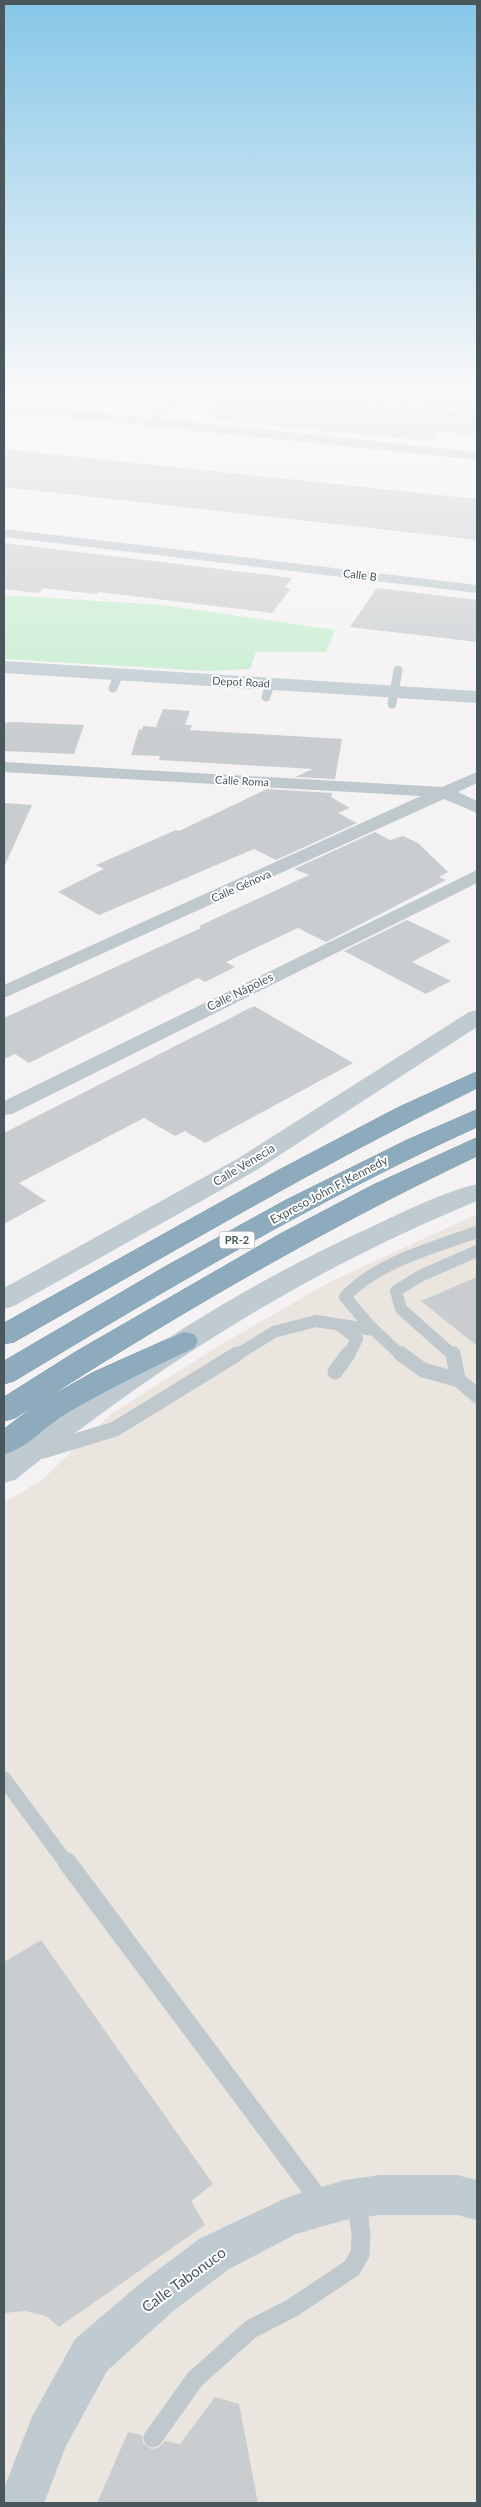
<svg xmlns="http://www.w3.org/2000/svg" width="481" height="2507" font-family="Lato,sans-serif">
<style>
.commercial{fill:#eae5df}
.green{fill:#c4edce}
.building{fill:#c9cdd0}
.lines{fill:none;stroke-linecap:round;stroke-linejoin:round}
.highway-casing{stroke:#7896a8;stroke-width:1}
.lane-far3{stroke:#bec8cd;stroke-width:9}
.lane-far2{stroke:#bec8cd;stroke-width:12}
.lane-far1{stroke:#bec8cd;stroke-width:15}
.lane{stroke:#bec8cd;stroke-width:19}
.street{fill:#bec8cd;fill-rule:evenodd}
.secondary{fill:#bfcbd1;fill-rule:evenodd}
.primary{fill:#b3c5ce;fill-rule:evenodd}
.highway{fill:#8dabbc;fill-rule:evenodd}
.labels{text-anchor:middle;stroke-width:4;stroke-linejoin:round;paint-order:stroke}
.far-street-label{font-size:11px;fill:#4a585e;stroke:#fff}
.shield{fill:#fff;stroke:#808a8e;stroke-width:1}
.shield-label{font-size:11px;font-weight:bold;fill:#4a585e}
.street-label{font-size:12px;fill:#4a585e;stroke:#fff}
.near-street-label{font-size:15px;fill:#4a585e;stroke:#fff}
</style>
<rect width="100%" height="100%" fill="#f4f2f2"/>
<path class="commercial" d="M477,1214v1289h-473v-1000l39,-24 68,-65 109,-69 110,-63z"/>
<path class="green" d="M4,595l157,10 174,25 -9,22h-70l-6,17 -41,2 -205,-12z"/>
<g class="building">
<path d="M237,389l240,24v22l-41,-4 -6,10 -221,-22 4,-3 -11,-2 22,-23 11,1z"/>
<path d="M351,389h126v12z"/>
<path d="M4,449l473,50v41l-473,-53z"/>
<path d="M4,543l199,24 89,11 -7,9 5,2 -18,24 -173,-21 -3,2 -53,-6 -4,5 -35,-4z"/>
<path d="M377,588l100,12v42l-127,-15z"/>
<path d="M163,709l27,2 -5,14h7l-2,5 152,9 -7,40 -40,-2 18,-8 -154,-9 1,-4 -29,-1 8,-26 3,1 1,-4 13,1z"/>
<path d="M14,722l70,3 -10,29 -70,-3v-28z"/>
<path d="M267,789l65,4 -1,4 19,11 -12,5 19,10 -81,37 -22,-11 -155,66 -41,-23 46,-23 -8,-4 80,-35 3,1z"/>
<path d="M4,803l28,2 -28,62z"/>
<path d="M375,832l15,8 13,-4 15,7 30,29 -9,5 7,3 -120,62 -28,-14 -72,34 9,5 -30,15 -7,-4 -169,85 -14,-9 -11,5v-41l197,-90 -2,-2 110,-51 -15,-6z"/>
<path d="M407,920l44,21 -39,21 39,19 -25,13 -82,-43z"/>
<path d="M254,1006l99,57 -148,80 -20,-12 -10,5 -31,-18 -125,65 27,18 -42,23v-91z"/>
<path d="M477,1277v69l-56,-45z"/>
<path d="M41,1940l172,244 -22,17 14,24 -146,102 -13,-11 -21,-5 -21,2v-351z"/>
<path d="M215,2397l24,7 19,99h-161l31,-71 14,3 1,8 8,6 7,-1 7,-7 15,3z"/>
</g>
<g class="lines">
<defs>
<g id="highway">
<path d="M477,1072v16c-158,77 -310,167 -463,254l-10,2v-21l273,-152 120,-63z"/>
<path d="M477,1110v17c-161,73 -312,163 -463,254l-10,3v-23l164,-96 118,-65 121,-60z"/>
<path d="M477,1138v18c-160,76 -313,166 -462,262l-11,3v-24l73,-46 203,-117 93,-49z"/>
<path d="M184,1332l10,2 4,7 -4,7c-44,21 -88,42 -130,67 -20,12 -37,34 -60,39v-25l36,-27 54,-30z"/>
</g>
</defs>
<use href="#highway" class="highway-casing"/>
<g class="lane-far3">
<path d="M113,688l6,-14"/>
<path d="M266,697l4,-13"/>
<path d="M392,704l6,-34"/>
</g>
<g class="lane-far2">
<path d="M341,1326l16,13 -9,17"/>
<path d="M235,1356l39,-24 42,-11 58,9"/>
<path d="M402,1356l-33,-31 -24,-28c30,-34 90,-50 132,-65"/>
<path d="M454,1356l-53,-47 -5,-18 24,-15 57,-25"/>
</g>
<g class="lane-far1">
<path d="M401,1354l22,16 36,10 18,16"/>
<path d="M453,1354l5,25"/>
<path d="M335,1372l13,-18"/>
<path d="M43,1451l72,-22 122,-75"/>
<path d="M4,1779l63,85"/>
</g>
<g class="lane">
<path d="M67,1862l254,340"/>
<path d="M153,2438l42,-59 56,-50 41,-21 60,-40 8,-14 1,-19 -4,-32"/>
</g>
<g class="street">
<path d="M178,389h13l-28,30 314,33v8l-451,-47 -22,1v-8l22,-1 124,13z"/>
<path d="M4,529l473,56v8l-473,-56z"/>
<path d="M4,762l438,25 35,-15v11l-19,9 19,9v12l-33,-14 -440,199v-13l417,-189 -417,-24z"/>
<path d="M477,870v13l-465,231 -8,1v-14z"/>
</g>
<g class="secondary">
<path d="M4,661l473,30v12l-473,-30z"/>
<path d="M477,1010v17l-222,144 -241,135 -10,3v-21l233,-129 232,-147z"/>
<path d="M477,1184v17c-172,71 -317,162 -462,279l-11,3v-27c113,-89 233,-168 365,-228 34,-16 71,-35 108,-44z"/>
<path d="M380,2175h77l20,5v40l-20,-5h-77l-35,5 -49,14 -67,35 -57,43 -65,59 -41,75 -22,57h-40v-15l28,-71 43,-78 67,-57 57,-43 89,-42 57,-17z"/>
</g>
<path class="primary" d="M290,389h46l141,14v8l-180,-18z"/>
<use href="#highway" class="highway"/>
</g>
<linearGradient id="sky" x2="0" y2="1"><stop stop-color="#86c7e8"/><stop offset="0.53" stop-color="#faf9f9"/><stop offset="1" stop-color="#faf9f9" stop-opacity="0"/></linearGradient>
<rect width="481" height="740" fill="url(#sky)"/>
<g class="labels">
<g class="far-street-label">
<text transform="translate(360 575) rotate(7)" y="4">Calle B</text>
<text transform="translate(241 682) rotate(3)" y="4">Depot Road</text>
<text transform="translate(242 781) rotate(3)" y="4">Calle Roma</text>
<text transform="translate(241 886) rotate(-24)" y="4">Calle Génova</text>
</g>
<rect class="shield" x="219.5" y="1231.5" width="35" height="17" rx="4"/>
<g class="shield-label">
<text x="237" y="1244">PR-2</text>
</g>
<g class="street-label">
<text transform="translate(240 992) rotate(-26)" y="4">Calle Nápoles</text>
<text transform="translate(244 1165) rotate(-31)" y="4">Calle Venecia</text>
<text transform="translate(329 1190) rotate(-28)" y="4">Expreso John F. Kennedy</text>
</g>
<g class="near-street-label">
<text transform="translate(184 2280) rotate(-36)" y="5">Calle Tabonuco</text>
</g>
</g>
<rect width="481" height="2507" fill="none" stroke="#4a585e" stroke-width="10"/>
</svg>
